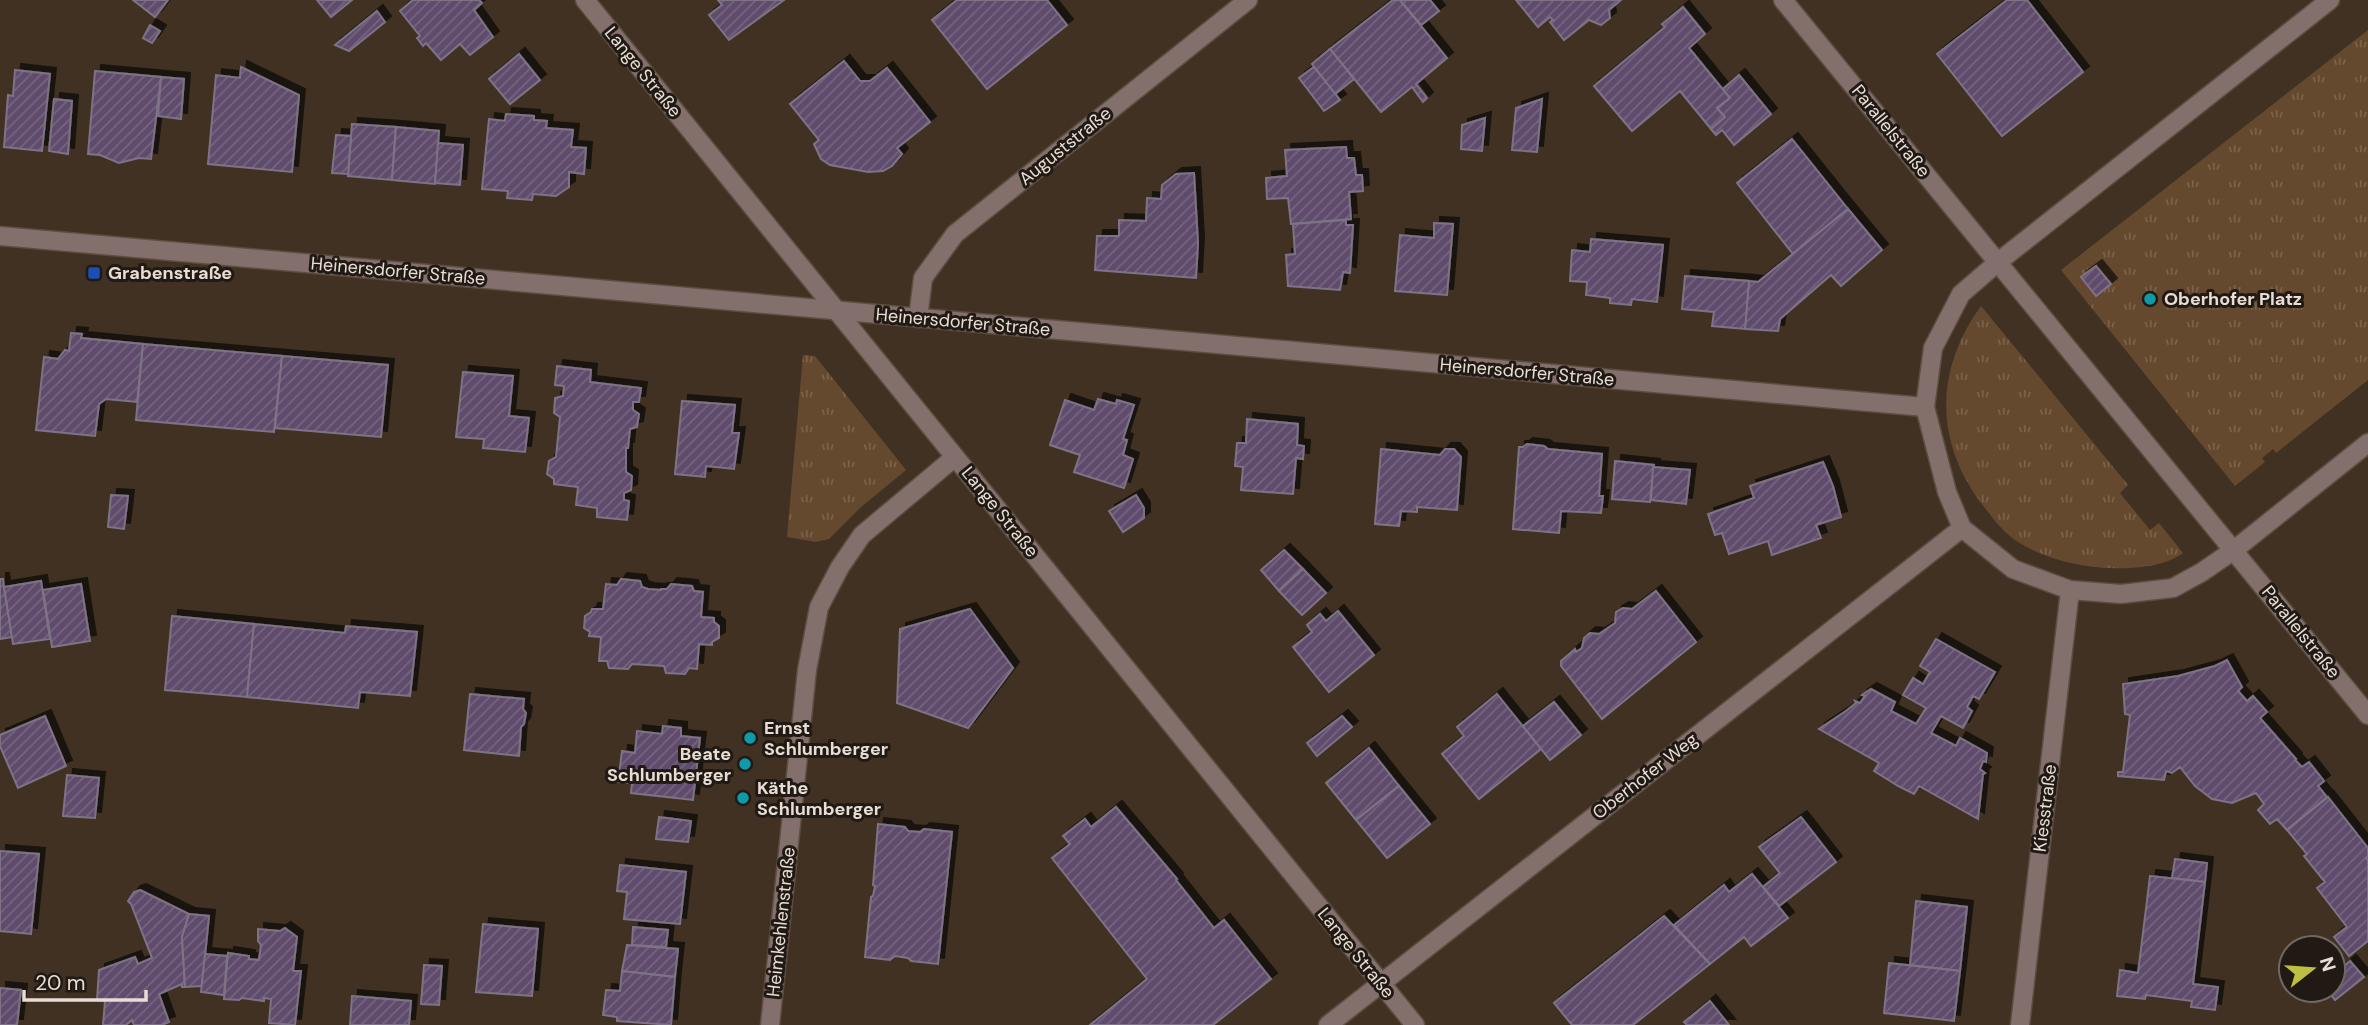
<svg xmlns="http://www.w3.org/2000/svg" width="2368" height="1025" font-family="'DM Sans',sans-serif">
<style>
.park{fill:url(#park-tufts)}
.building{fill:url(#building-hatch);stroke:#7e7386;stroke-width:2;filter:url(#shadow)}
.lines{fill:none;stroke-linecap:round;stroke-linejoin:round}
.minor-casing{stroke:#5b4d3f;stroke-width:21}
.minor{stroke:#836f6c;stroke-width:18}
.transit-dot{fill:#1a4fb4;stroke:#211a14;stroke-width:2.5}
.culture-dot{fill:#0f9aa8;stroke:#211a14;stroke-width:2.5}
.labels{text-anchor:middle;stroke-width:6;stroke-linejoin:round;paint-order:stroke}
.street-label{font-size:18px;fill:#e7ddd4;stroke:#211a14}
.poi-label{font-size:18px;font-weight:bold;fill:#e7ddd4;stroke:#211a14;text-anchor:start}
</style>
<defs>
<pattern id="park-tufts" width="24" height="20" patternUnits="userSpaceOnUse" patternTransform="scale(1.75)"><rect width="24" height="20" fill="#65492e"/><path d="M3 7l-1-3M5 7V3M7 7l1-3M15 17l-1-3M17 17v-4M19 17l1-3" fill="none" stroke="#7b634b"/></pattern>
<pattern id="building-hatch" width="6" height="6" patternUnits="userSpaceOnUse" patternTransform="scale(1.75)"><rect width="6" height="6" fill="#5f4b6c"/><path d="M-1 1l2-2M0 6l6-6M5 7l2-2" fill="none" stroke="#766480"/></pattern>
<filter id="shadow"><feDropShadow dx="6" dy="-6" stdDeviation="0" flood-color="#0009"/></filter>
</defs>
<rect width="100%" height="100%" fill="#403123"/>
<g class="park">
<path d="M2368,30v350l-92,73 -3,-4 -11,9 3,4 -30,24 -174,-216z"/>
<path d="M1981,306l147,179 -8,8 30,37 9,-7 24,30c-19,14 -50,16 -73,15 -30,-1 -65,-9 -92,-26 -13,-8 -24,-22 -33,-34 -51,-64 -51,-137 -4,-202z"/>
<path d="M803,355l12,1 91,114 -45,37 -32,32 -13,3 -29,-5z"/>
</g>
<g class="building">
<path d="M133,0h35l-13,17z"/>
<path d="M317,0h35l-21,17z"/>
<path d="M413,0h66l3,3 -8,7 19,27 -23,18 -10,-11 -19,16 -15,-17 -3,3 -6,-8 3,-2 -20,-25z"/>
<path d="M718,0h66l-55,40 -20,-25 13,-10z"/>
<path d="M957,0h90l20,25 -80,64 -55,-69z"/>
<path d="M1393,0h7l47,58 -31,26 11,14 -4,4 -11,-15 -31,25 -51,-63z"/>
<path d="M1400,0h30l9,11 -18,14z"/>
<path d="M1516,0h105l-12,10 1,8 -9,7 -12,-5 -25,20 -14,-18 3,-2 -3,-3 -12,10z"/>
<path d="M2007,0h20l56,72 -81,64 -65,-82z"/>
<path d="M1683,7l22,27 -16,14 41,50 -13,10 8,9 -14,12 -31,-38 -48,40 -38,-45 71,-59 -3,-3z"/>
<path d="M377,11l8,11 -36,29 -14,-6z"/>
<path d="M150,25l10,6 -8,12 -9,-5z"/>
<path d="M1330,49l24,30 -19,15 -23,-30z"/>
<path d="M519,54l21,26 -30,24 -21,-25z"/>
<path d="M844,61l16,20h10l17,-13 43,54 -33,26 5,6 -10,12 -9,5 -15,1 -38,-7 -9,-6 -7,-15 5,-4 -29,-36z"/>
<path d="M241,67l58,28 -7,77 -84,-8 8,-89 24,3z"/>
<path d="M1314,67l26,33 -16,11 -25,-33z"/>
<path d="M15,70l35,4 -8,77 -38,-4 4,-52 5,1z"/>
<path d="M95,71l66,6 -10,82 -12,-1 -20,5 -19,-8 -12,-1z"/>
<path d="M1739,75l32,39 -37,31 -12,-15 -6,5 -5,-6 14,-12 -8,-9 13,-10 -7,-9z"/>
<path d="M161,77l23,2 -3,40 -23,-3z"/>
<path d="M54,99l18,2 -4,53 -19,-3z"/>
<path d="M1542,99l-5,53 -25,-2 4,-42z"/>
<path d="M506,114l28,2v4l13,1 -1,7 27,2 -2,17 15,1 -2,26 -15,-2v15l-13,9 -23,-2 -1,6 -25,-2 1,-7 -26,-2 7,-70 16,2z"/>
<path d="M1485,118l-3,33 -21,-2 1,-24z"/>
<path d="M352,124l44,3 -4,53 -44,-4z"/>
<path d="M396,127l43,4 -4,53 -43,-4z"/>
<path d="M336,135l15,1 -3,38 -16,-1z"/>
<path d="M1792,139l56,70 -55,45 -56,-71z"/>
<path d="M438,143l25,2 -3,40 -25,-2z"/>
<path d="M1346,147l1,11h7l2,17h6l1,16 -14,1 2,27 -60,5 -3,-26 -21,1 -1,-21 21,-2 -2,-26z"/>
<path d="M1194,173l4,70 -2,35 -101,-8 2,-34h22v-16l27,1 1,-23 14,1 1,-14 14,-11z"/>
<path d="M1848,209l34,41 -41,36 -10,-11 -51,44 -2,12 -33,-2 4,-48 9,1z"/>
<path d="M1346,220v5h7l-3,48 -7,-1 -3,18 -52,-4 -2,-31 9,-1 -2,-30z"/>
<path d="M1434,223l19,1 -6,71 -52,-4 5,-56 34,3z"/>
<path d="M1591,239l72,6 -6,57 -25,-3 -1,6 -21,-2v-5l-24,-3 1,-13 -17,-1 2,-31 18,2z"/>
<path d="M2096,266l15,18 -15,12 -15,-19z"/>
<path d="M1685,276l64,5 -4,48 -33,-3 2,-14 -32,-3z"/>
<path d="M71,333l11,1 -1,4 62,6 -6,58 -31,-3 -7,5 -4,32 -59,-6 8,-73 14,2 7,-9 4,1z"/>
<path d="M143,344l139,12 -8,76 -138,-12z"/>
<path d="M282,356l106,9 -7,72 -106,-9z"/>
<path d="M557,366l34,4 -1,12 51,6 -2,14h-6v8l6,4 -2,13 -7,2 -2,19h-2v24l6,4 -1,14 -7,3v7l5,1 -2,19 -30,-3v-9l-21,-3 2,-18 -24,-3v-5l-7,-5 2,-13 7,-4 4,-40 -6,-4 1,-15 8,-2 1,-10 -9,-1z"/>
<path d="M463,372l50,4 -4,40 20,2 -4,34 -42,-4 1,-9 -28,-2z"/>
<path d="M1098,399l18,5 1,-4 17,5 -11,34 4,1 -4,15 10,4 -9,29 -50,-16 6,-17 -30,-10 15,-45 29,10z"/>
<path d="M682,401l53,4 -3,28h7l-5,36 -28,-3 -1,11 -30,-3z"/>
<path d="M1247,419l51,5 -1,21 7,1 -1,13 -7,-1 -3,36 -52,-4 2,-23 -8,-1 2,-23h9z"/>
<path d="M1527,444l17,2 4,3 54,5 -3,42h4l-2,17 -40,-2 -2,22 -46,-4 6,-82h4z"/>
<path d="M1381,449l59,6 5,-6h9l7,8 -4,53 -40,-3v5l-16,-1 -2,15 -24,-2z"/>
<path d="M1615,461l39,4 -4,37 -38,-3z"/>
<path d="M1823,462l10,24 8,31 -25,8 5,13 -49,17 -4,-14 -39,13 -7,-21 -7,2 -7,-21 46,-16 -4,-12z"/>
<path d="M1653,467l37,3 -4,34 -35,-4z"/>
<path d="M111,495l17,1 -4,33 -16,-2z"/>
<path d="M1136,495l8,13v10l-21,14 -14,-21z"/>
<path d="M1284,550l19,19 -24,22 -18,-21z"/>
<path d="M1303,569l23,24 -24,22 -23,-24z"/>
<path d="M0,579h3l1,8 8,50 -12,2z"/>
<path d="M621,579l19,2 2,6 6,2 13,1v-1h6l4,-5 21,2 2,5 9,1 -2,25 13,1v4l5,4v12l-7,4v3l-13,-1 -2,25 -8,-1 -4,6 -19,-1 -2,-7 -32,-2 -4,5 -19,-1 -2,-7h-8l2,-24 -12,-1 1,-4 -6,-4 1,-12 6,-4 1,-3h11l3,-25 11,1z"/>
<path d="M41,581l9,58 -37,5 -9,-57z"/>
<path d="M81,584l9,57 -38,6 -9,-57z"/>
<path d="M1656,591l40,51 -94,77 -41,-53v-5l14,-12 1,3 6,-4 2,-10 6,-5 9,1 16,-11 1,-11 7,-4 9,1z"/>
<path d="M970,609l43,59 -45,60 -71,-25 3,-74z"/>
<path d="M1338,611l36,44 -45,37 -36,-45 19,-15 -5,-7 13,-11 6,7z"/>
<path d="M172,616l82,8 -7,73 -82,-7z"/>
<path d="M254,624l91,9 1,-7 71,6 -7,64 -50,-4 -2,16 -111,-11z"/>
<path d="M1936,639l59,33 -16,27 -6,-3 -6,11 5,4 -9,17 -22,-12 -10,17 25,13 4,-8 27,15 -1,9 -3,-1 -3,8 5,4 -2,1 -5,45 -59,-33 -5,8 -16,-8 -24,-15 5,-8 -60,-34 27,-18 10,-8 -1,-2 5,2 5,-7 -3,-1 9,-6 24,13 -4,9 25,13 10,-16 -23,-13 10,-17 10,6 7,-12 -10,-6z"/>
<path d="M2227,660l15,27 -4,4 9,10 6,-5 14,16 -7,6 36,41 -1,1 7,7 7,-5 15,19 -6,5 9,11 -40,33 -10,-11 -7,5 -12,-14 6,-6 -8,-11 -24,10 -20,-4 -17,-13 -15,-19 -8,6 -6,-2 -2,9 -46,-4v-4h5l7,-57 -5,-1 -2,-30 55,-8 37,-10z"/>
<path d="M470,694l54,5 -1,10 3,4 -2,11 -3,3 -2,29 -55,-6z"/>
<path d="M1497,694l44,55 -62,50 -37,-45 22,-18 -7,-9z"/>
<path d="M1554,702l27,33 -31,25 -27,-34z"/>
<path d="M45,716l21,50 -48,22 -18,-42v-11z"/>
<path d="M1342,716l10,11 -35,29 -10,-13z"/>
<path d="M663,726l18,2v8l19,2 -7,62 -62,-7 1,-10 -14,-1 4,-31 13,2 2,-22 25,3z"/>
<path d="M1369,748l30,38 -43,34 -30,-37z"/>
<path d="M67,775l32,3 -4,40 -32,-2z"/>
<path d="M1399,786l31,38 -43,34 -31,-38z"/>
<path d="M2328,797l40,51v9l-2,1 2,3v80l-19,15 -15,-19 13,-10 -30,-39 8,-6 -21,-26 3,-2 -20,-24z"/>
<path d="M1116,807l61,72 -1,1 38,48 10,-8 47,59 -58,46h-123l57,-46 -95,-121 18,-14 -7,-8 22,-17 6,8z"/>
<path d="M659,817l32,4 -3,21 -32,-3z"/>
<path d="M1801,817l35,45 -57,44 -16,-19 17,-14 -21,-26z"/>
<path d="M878,824l27,3 3,4 12,1 4,-3 28,3 -14,132 -27,-3 -3,-3 -13,-2 -5,4 -25,-3 6,-60 2,-1 2,-10 -2,-1z"/>
<path d="M0,851l39,3 -8,80 -31,-3z"/>
<path d="M2175,859l32,4 -2,19 -33,-4z"/>
<path d="M620,865l66,7 -6,52 -56,-5 3,-27 -10,-1z"/>
<path d="M1752,874l36,44 -37,28 -7,-9 -34,27 -36,-39 50,-40 5,7z"/>
<path d="M2150,876l55,6 -12,102 25,3 -3,23 -24,-3 1,-6 -46,-6 -1,4 -28,-3 3,-26 18,3z"/>
<path d="M140,890l49,24 -7,23 3,50h-3v-3l-23,10 10,28 -7,3h-28l-2,-5 -6,5h-23l2,-24 -8,-1 2,-30 36,-13 3,7 14,-6 -21,-54 -3,-3 6,-9z"/>
<path d="M1916,901l51,6 -7,64 -50,-6z"/>
<path d="M189,914l20,2 -7,70 -17,1 -3,-50z"/>
<path d="M1664,916l46,48 -77,61h-61l-18,-22z"/>
<path d="M483,924l55,5 -6,67 -56,-4z"/>
<path d="M633,927l35,3 -2,17 -34,-2z"/>
<path d="M285,928l12,9 -4,34h8l-6,54 -26,-2 2,-24 -7,-1v3l-22,-3 -3,2 -15,-1 4,-46 21,3v3l10,1 2,-15 -3,-4v-12l22,2z"/>
<path d="M627,945l51,4 -3,28 -53,-6z"/>
<path d="M205,954l22,2 -3,39 -23,-3z"/>
<path d="M2350,961l14,16 -29,23 -8,-10h6v-14z"/>
<path d="M1889,963l71,8 -6,50 -70,-8z"/>
<path d="M424,965l18,1 -3,39 -18,-1z"/>
<path d="M622,971l53,6 -4,48 -54,-4v-4l-14,-2 3,-25 14,1z"/>
<path d="M0,988l21,2 -4,35h-17z"/>
<path d="M352,996l59,5 -2,24h-59z"/>
<path d="M1710,1001l19,24h-42l-3,-3z"/>
</g>
<g class="lines">
<defs>
<g id="minor">
<path d="M585,0l830,1025"/>
<path d="M1783,0l585,715"/>
<path d="M2330,0l-332,262 -37,32 -28,54 -8,59 22,85 15,36 51,41 57,21 51,4 52,-6 29,-16 32,-22 134,-107"/>
<path d="M0,236l1925,171"/>
<path d="M918,318l5,-40 32,-44 293,-234"/>
<path d="M770,1025l37,-355 12,-63 21,-40 22,-32 93,-78"/>
<path d="M1328,1025l634,-497"/>
<path d="M2020,1025l50,-435"/>
</g>
</defs>
<use href="#minor" class="minor-casing"/>
<use href="#minor" class="minor"/>
</g>
<rect class="transit-dot" x="87" y="266" width="14" height="14" rx="3.5"/>
<g class="culture-dot">
<circle cx="2150" cy="299" r="7"/>
<circle cx="750" cy="738" r="7"/>
<circle cx="745" cy="764" r="7"/>
<circle cx="743" cy="798" r="7"/>
</g>
<g class="labels">
<g class="street-label">
<text transform="translate(643 72) rotate(51)" y="6">Lange Straße</text>
<text transform="translate(1891 131) rotate(51)" y="6">Parallelstraße</text>
<text transform="translate(1065 146) rotate(-39)" y="6">Auguststraße</text>
<text transform="translate(398 271) rotate(5)" y="6">Heinersdorfer Straße</text>
<text transform="translate(963 322) rotate(5)" y="6">Heinersdorfer Straße</text>
<text transform="translate(1527 372) rotate(5)" y="6">Heinersdorfer Straße</text>
<text transform="translate(1000 512) rotate(51)" y="6">Lange Straße</text>
<text transform="translate(2301 632) rotate(51)" y="6">Parallelstraße</text>
<text transform="translate(1645 776) rotate(-38)" y="6">Oberhofer Weg</text>
<text transform="translate(2045 808) rotate(-83)" y="6">Kiesstraße</text>
<text transform="translate(781 922) rotate(-84)" y="6">Heimkehlenstraße</text>
<text transform="translate(1356 953) rotate(51)" y="6">Lange Straße</text>
</g>
<g class="poi-label">
<text x="108" y="279">Grabenstraße</text>
<text x="2164" y="305">Oberhofer Platz</text>
<text x="764" y="734">Ernst<tspan x="764" dy="21">Schlumberger</tspan></text>
<text x="731" y="760" text-anchor="end">Beate<tspan x="731" dy="21">Schlumberger</tspan></text>
<text x="757" y="794">Käthe<tspan x="757" dy="21">Schlumberger</tspan></text>
</g>
</g>
<g transform="translate(2312 969) rotate(73)"><circle r="33" fill="#211a14" stroke="#706861" stroke-width="2"/>
<path d="M0-5L12 26L0 18L-12 26Z" fill="#bdbf43"/>
<text y="-10" font-size="19" font-weight="bold" text-anchor="middle" fill="#e7ddd4">N</text>
</g>
<path d="M24 990v10h122v-10" fill="none" stroke="#e7ddd4" stroke-width="3.5"/>
<text x="35" y="990" font-size="21" fill="#e7ddd4" stroke="#211a14" stroke-width="5" paint-order="stroke">20 m</text>
</svg>
